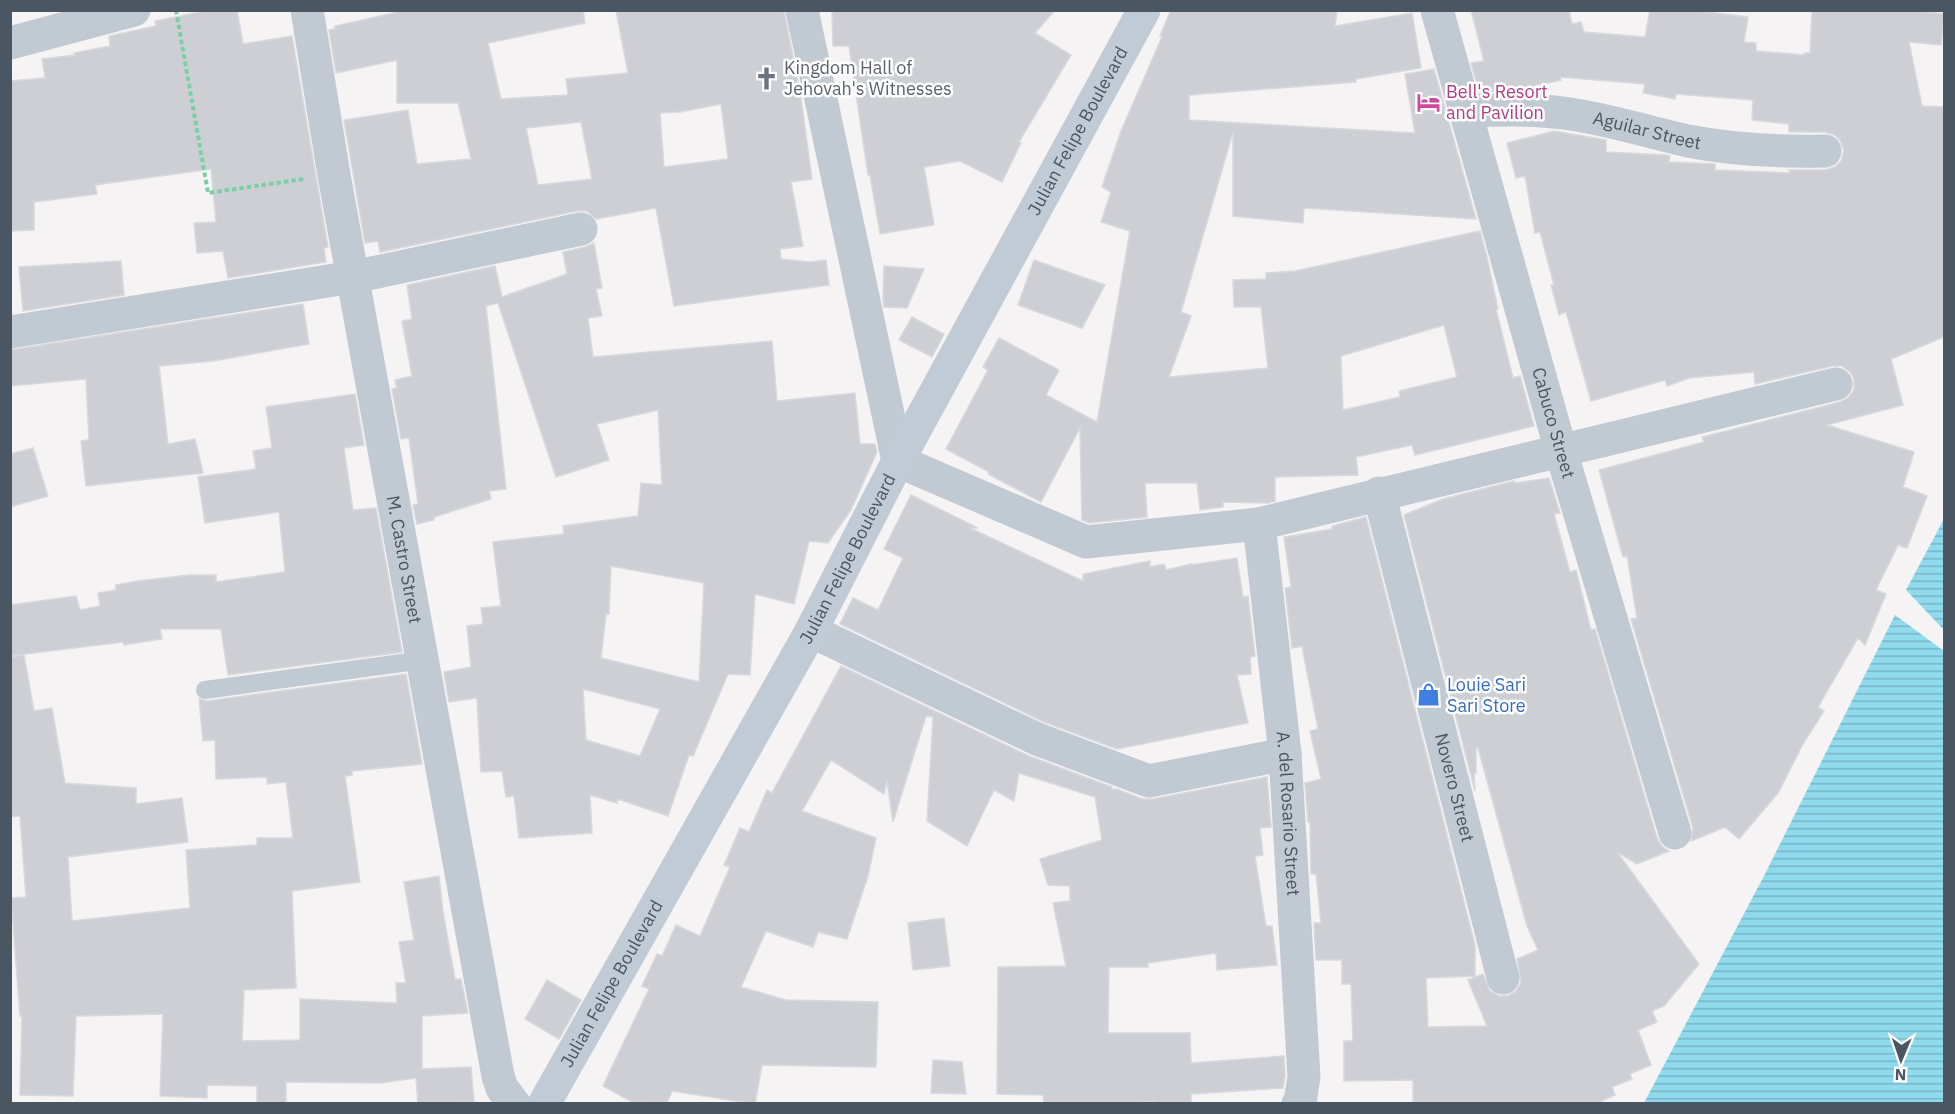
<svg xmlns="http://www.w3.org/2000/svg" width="1955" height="1114" font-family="'IBM Plex Sans',sans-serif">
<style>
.water{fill:url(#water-rules)}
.building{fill:#cdcfd5;stroke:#d7d9de;stroke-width:1.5;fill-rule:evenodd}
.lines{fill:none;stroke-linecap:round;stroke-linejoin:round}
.path{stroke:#7ad0a6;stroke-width:4;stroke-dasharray:4.5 3;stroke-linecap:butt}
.service{stroke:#c1cad2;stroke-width:18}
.minor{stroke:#c1cad2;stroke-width:33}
.secondary{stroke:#c1cbd6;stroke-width:33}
.labels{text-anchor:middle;stroke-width:5;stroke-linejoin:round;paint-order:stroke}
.worship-label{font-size:18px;fill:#5b616d;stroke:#fff;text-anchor:start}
.hotel-label{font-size:18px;fill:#b23c85;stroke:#fff;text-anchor:start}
.street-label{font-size:18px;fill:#4a5661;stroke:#fff}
.shop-label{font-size:18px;fill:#366cbe;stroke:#fff;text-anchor:start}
</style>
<defs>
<pattern id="water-rules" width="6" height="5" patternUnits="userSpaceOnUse" patternTransform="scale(1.5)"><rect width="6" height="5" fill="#90daee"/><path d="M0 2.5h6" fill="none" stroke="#78b4c4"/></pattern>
</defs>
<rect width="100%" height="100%" fill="#f5f3f3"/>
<g class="water">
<path d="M1944,519v111l-38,-40z"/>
<path d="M1895,615l49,36v452h-300l121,-229z"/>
</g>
<g class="building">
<path d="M210,10h27l6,34 49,-8 36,211 -4,1 2,14 -98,16 -5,-27 -26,2 -3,-30 22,-1 -5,-53 -116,16 2,9 -63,8v28l-24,1v-150l35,-3 -3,-19 33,-4 -1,-2 36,-7 -1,-10 47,-10 -1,-5z"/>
<path d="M407,10h176l2,13 -97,20 13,56 67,-4 -2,-16 62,-6 -12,-63h168l17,88 11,81 -21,3 12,64 -23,3 1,10 29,3 16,-2 3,25 -155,21 -18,-98 -60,11 -9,-8h-10l-197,41 -2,-11 -13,2 -21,-123 64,-10 9,54 54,-5 -13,-56h-61v-43l-61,13 -7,-43 6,-1v-3zM721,104l7,55 -64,8 -4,-54 20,-1zM581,122l11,57 -54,6 -12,-57z"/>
<path d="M832,10h223l-20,23 36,22 -52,87 2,1 -19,39 -42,-21 -36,6 10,58 -54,9 -10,-59h-2l-19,-129h-16z"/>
<path d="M1171,10h166l-2,16 77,-13 9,55 -65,11v3l-167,13v25l226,13 -10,-59 29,-5 42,150 -172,-11 -1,15 -70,-7v-84l-52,180 10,4 -22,61 99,-9 -7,-61h-27l-1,-27 33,-1v-6l29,-2 185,-40 7,26 11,52h-2l17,69 7,-2 14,50 -119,29 -3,-10 -56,12 2,18 -83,2v24l-7,2 -45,-1v5l-23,3 -3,-27h-52l2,34 -58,6 -7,-3 -2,-92 -39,74 -53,-28 1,-2 -43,-23 42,-79 -5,-3 16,-29 60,32 -13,25 51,27 33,-191 -29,-9 10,-30 -9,-5 19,-56 41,-94 -2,-1zM1444,325l13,52 -58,14 1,6 -57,13 -2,-54z"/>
<path d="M1471,10h98l3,14 9,-2 3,10 61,5 5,-27h40l58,7 -4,25 12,1v8l48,4v-2h6l2,-43h94l38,4 -3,31 -32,-3 13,64 22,1v230l-53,22 12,46 -76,20 87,27 -11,35 24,9 -20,52 -9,-3 -22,45 10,4 -21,51 -7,-7 -40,69 6,4 -21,33 -25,49 -39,46 -14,-12 -34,14 2,-13 -62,-209 6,-1 -10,-62 -4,1 -24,-87 105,-28 -2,-5 138,-35 8,-4 6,-8v-11l-4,-7 -8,-6h-10l-77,18 -1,-12 -65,6 -22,8 -2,-6 -74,21 -25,-89 -7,3 -8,-30h3l-14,-53 -5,1 -10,-57 -9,2 -9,-35 47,-12 52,9v12l60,3 4,1 -1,6 46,2v6l75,3 -1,-3h36l10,-3 6,-6 3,-10 -3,-9 -6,-7 -10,-3h-36v-8l-37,-4 1,-20 -77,-6 -1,5 -32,-6 2,-9 -85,-7 1,3 -46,11 -36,1 -8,-29 13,-2z"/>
<path d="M594,243l8,45 -6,1 6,27 -14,2 5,39 179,-16 5,60 78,-8 5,51h15l2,8 -26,58 -23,33 -19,-2 -15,63 -39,-10 -5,81 -22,-1 -35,82 -4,-1 -21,61 -50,-17 -1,4 -27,-8 2,38 -73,5 -5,-42 -8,1 -4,-26 -21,1 -4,-74 -28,4 -5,-30 27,-5 -4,-41 16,-2 -2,-16 20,-2 -8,-64 71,-8 -1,-8 75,-10 3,-33 21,2 -4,-75 -61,14 12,36 -53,17 -58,-174 -12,3 20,183 -17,2 2,8 -57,18v3l-17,4 -4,-19 5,-1 -9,-66 -8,1 -9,-50 5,-1 -2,-8 17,-4 -10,-55 10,-2 -5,-34 88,-19 7,31 65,-23 -4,-22 22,-5zM611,566l93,17 -5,99 -98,-24 5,-44h3zM583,689l77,20 -20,47 -54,-16z"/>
<path d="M1034,260l71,25 -23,43 -64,-23z"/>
<path d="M121,261l3,34 -101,16 -4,-44z"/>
<path d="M884,266l40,3 -17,39 -23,-1 -1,-7z"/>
<path d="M303,304l6,40 -96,17 -54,5 9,78 27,-5 8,34 -117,13 -5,-45 8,-1 -3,-61 -76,7v-36z"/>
<path d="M912,317l32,17 -12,23 -33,-17z"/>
<path d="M355,394l9,51 -20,3 9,62 23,-2 26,144 -174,23 -7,-46h-61l2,10 -38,6 -1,-3 -113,14v-51l66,-9 4,14 20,-4 -2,-13 18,-3v-5l22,-4 51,-6h27v7l69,-10 -6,-60 -74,11 -7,-46 58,-8 -3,-18 19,-3 -6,-41z"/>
<path d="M33,448l15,48 -38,11v-53z"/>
<path d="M1549,478l11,35 -6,1 16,58 6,-2 15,60 4,-1 62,209 5,8 7,5 -32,13 -20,-12 82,112 -35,42 -12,5 5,11 -19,8 13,35 -21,9 2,5 -20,8 3,8 -20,9h-182v-24l-69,1v-40h9l-2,-57h-9v-24h-26l-2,-37h7l-5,-49h-5l-1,-52h-2l-3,-39 16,-4 -11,-48 8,-2 -16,-83 -10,2 -7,-60 6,-1 -7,-50 48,-8v-3l34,-9 109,428v31l-49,2 2,49 59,-1 -19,-46 15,-6 7,17 9,5h9l8,-5 5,-9 -4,-23 21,-9 -11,-24 -49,-178h-2v25l-2,1 1,17 -71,-276 39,-16 71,-18 1,2z"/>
<path d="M911,495l67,33h-8l113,53v-7l67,-13v6l14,-3 2,6 25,-6v1l46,-7 6,39 5,-1 7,60 -5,1 1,17 -14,1 11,48 -131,26 -73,-27 -204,-98 13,-26 25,12 25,-52 -19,-9z"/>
<path d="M24,655l10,56 18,-3 13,75 71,5v16l46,-6 6,44 -120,15 4,64 118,-13 -4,-58 71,-5v-7h36l-7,-56 -19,2v-7l-51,2 -1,-39 -12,1 -4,-42 8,2 199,-27 16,90 -70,7v4l-7,1 15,106 -68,9 4,97 -52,2 -2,51 58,-1v-41l97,4 -1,-20h10l-7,-41 15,-2 -10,-58 35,-6 4,36 12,67h6l7,34 -46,3v53l49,-2 3,35 -56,2 -2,-26 -36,5 -94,-1v22h-29v-18l-50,-1v13l-47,-2 3,-82 -87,2 -3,80 -53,-1 2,-79h-2l-9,-118 15,-1 -6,-81 -10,1v-160z"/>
<path d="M841,666l188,90 83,31v3l5,-1 25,10h11l114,-22 4,50 -11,1 3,27 -8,1 11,70h6l5,39 -60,5 -1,-17 -68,10v4h-39l-1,66h82l1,30 93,-7 1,20 -2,12 -92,6v10h-37v-3l-30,3h-80l-1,-9 -46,-1 1,-127 68,-1 -13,-63 17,-2v-15l-22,-1 -8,-26 62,-19 -7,-43 -76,-24 -5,28 -20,-11 -27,56 -40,-25 6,-104 -7,-1 -33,106 -6,-41 -3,13 -53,-34 -29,51 74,27 -8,38 -21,63 -29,-7 -5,15 -47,-16 -25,56 45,13 92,2 -2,65 -114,-2 -7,39 -83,-13 -5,12 -35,-1 -29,-16 46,-97 -7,-3 15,-32 5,2 14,-31 24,11 30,-69 -6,-2 16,-37 9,4 18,-42 5,3z"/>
<path d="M944,918l6,48 -37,4 -5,-47z"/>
<path d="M547,980l34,20 -22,39 -34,-20z"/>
<path d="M933,1060l29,2 4,32 -35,-1z"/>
</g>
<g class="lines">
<path class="path" d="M176,10l32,183 96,-14"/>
<path class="service" d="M205,690l218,-30"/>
<g class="minor">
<path id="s1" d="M307,10l27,165 164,901 4,12 12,16"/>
<path d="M802,10l96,451 188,81 173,-18 577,-140"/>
<path id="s2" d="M1437,10l124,441 114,382"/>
<path d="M10,43l124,-33"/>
<path id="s3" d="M1467,111c32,-1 64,-2 96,2 41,5 85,19 125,28 46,9 91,11 137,10"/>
<path d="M10,332l343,-55 228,-48"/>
<path id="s4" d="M1379,493l124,485"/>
<path id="s5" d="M1259,524l26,230 19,323 -4,25 -2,2"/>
<path d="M811,631l226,108 112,42 136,-27"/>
</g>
<path class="secondary" id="s6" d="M544,1104l267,-473 87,-170 246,-451"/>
</g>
<defs>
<symbol id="church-bare" viewBox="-9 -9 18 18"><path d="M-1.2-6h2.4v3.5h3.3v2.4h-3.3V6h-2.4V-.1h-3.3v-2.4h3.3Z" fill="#6b7280" stroke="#fff" stroke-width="2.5" paint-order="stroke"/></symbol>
<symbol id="hotel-bare" viewBox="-9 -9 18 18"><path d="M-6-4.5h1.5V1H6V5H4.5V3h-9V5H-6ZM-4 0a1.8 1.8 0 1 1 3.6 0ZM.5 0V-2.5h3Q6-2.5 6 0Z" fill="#d1479c" stroke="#fff" stroke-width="2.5" paint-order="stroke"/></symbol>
<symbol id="shop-bare" viewBox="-9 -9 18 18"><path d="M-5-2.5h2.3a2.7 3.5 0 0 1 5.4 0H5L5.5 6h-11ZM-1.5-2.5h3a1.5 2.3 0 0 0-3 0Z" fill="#3f7fe0" stroke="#fff" stroke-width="2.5" paint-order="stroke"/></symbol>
</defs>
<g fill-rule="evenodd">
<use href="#church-bare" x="750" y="62" width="33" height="33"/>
<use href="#hotel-bare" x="1412" y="86" width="33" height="33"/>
<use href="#shop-bare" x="1412" y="678" width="33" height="33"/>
</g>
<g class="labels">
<g class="worship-label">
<text x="784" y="74">Kingdom Hall of<tspan x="784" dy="21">Jehovah's Witnesses</tspan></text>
</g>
<g class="hotel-label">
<text x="1446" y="98">Bell's Resort<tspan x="1446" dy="21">and Pavilion</tspan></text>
</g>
<g class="street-label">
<text dy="6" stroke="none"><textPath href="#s6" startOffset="1110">Julian Felipe Boulevard</textPath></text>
<text dy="6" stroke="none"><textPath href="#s3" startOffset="182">Aguilar Street</textPath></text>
<text dy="6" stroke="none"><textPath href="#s2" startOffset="429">Cabuco Street</textPath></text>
<text dy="6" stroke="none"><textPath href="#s1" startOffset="558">M. Castro Street</textPath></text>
<text dy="6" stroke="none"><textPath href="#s6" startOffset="624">Julian Felipe Boulevard</textPath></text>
<text dy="6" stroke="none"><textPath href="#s4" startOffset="304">Novero Street</textPath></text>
<text dy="6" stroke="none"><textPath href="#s5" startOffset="291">A. del Rosario Street</textPath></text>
<text dy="6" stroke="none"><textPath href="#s6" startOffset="138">Julian Felipe Boulevard</textPath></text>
</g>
<g class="shop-label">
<text x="1447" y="691">Louie Sari<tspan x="1447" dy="21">Sari Store</tspan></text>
</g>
</g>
<rect width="1955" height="1114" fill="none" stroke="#4a5661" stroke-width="24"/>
<g transform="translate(1901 1060) rotate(182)" stroke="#ffffff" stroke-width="4.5" paint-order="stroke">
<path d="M0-4.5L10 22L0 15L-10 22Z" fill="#4a5661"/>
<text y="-9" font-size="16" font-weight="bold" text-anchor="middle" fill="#4a5661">N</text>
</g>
</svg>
